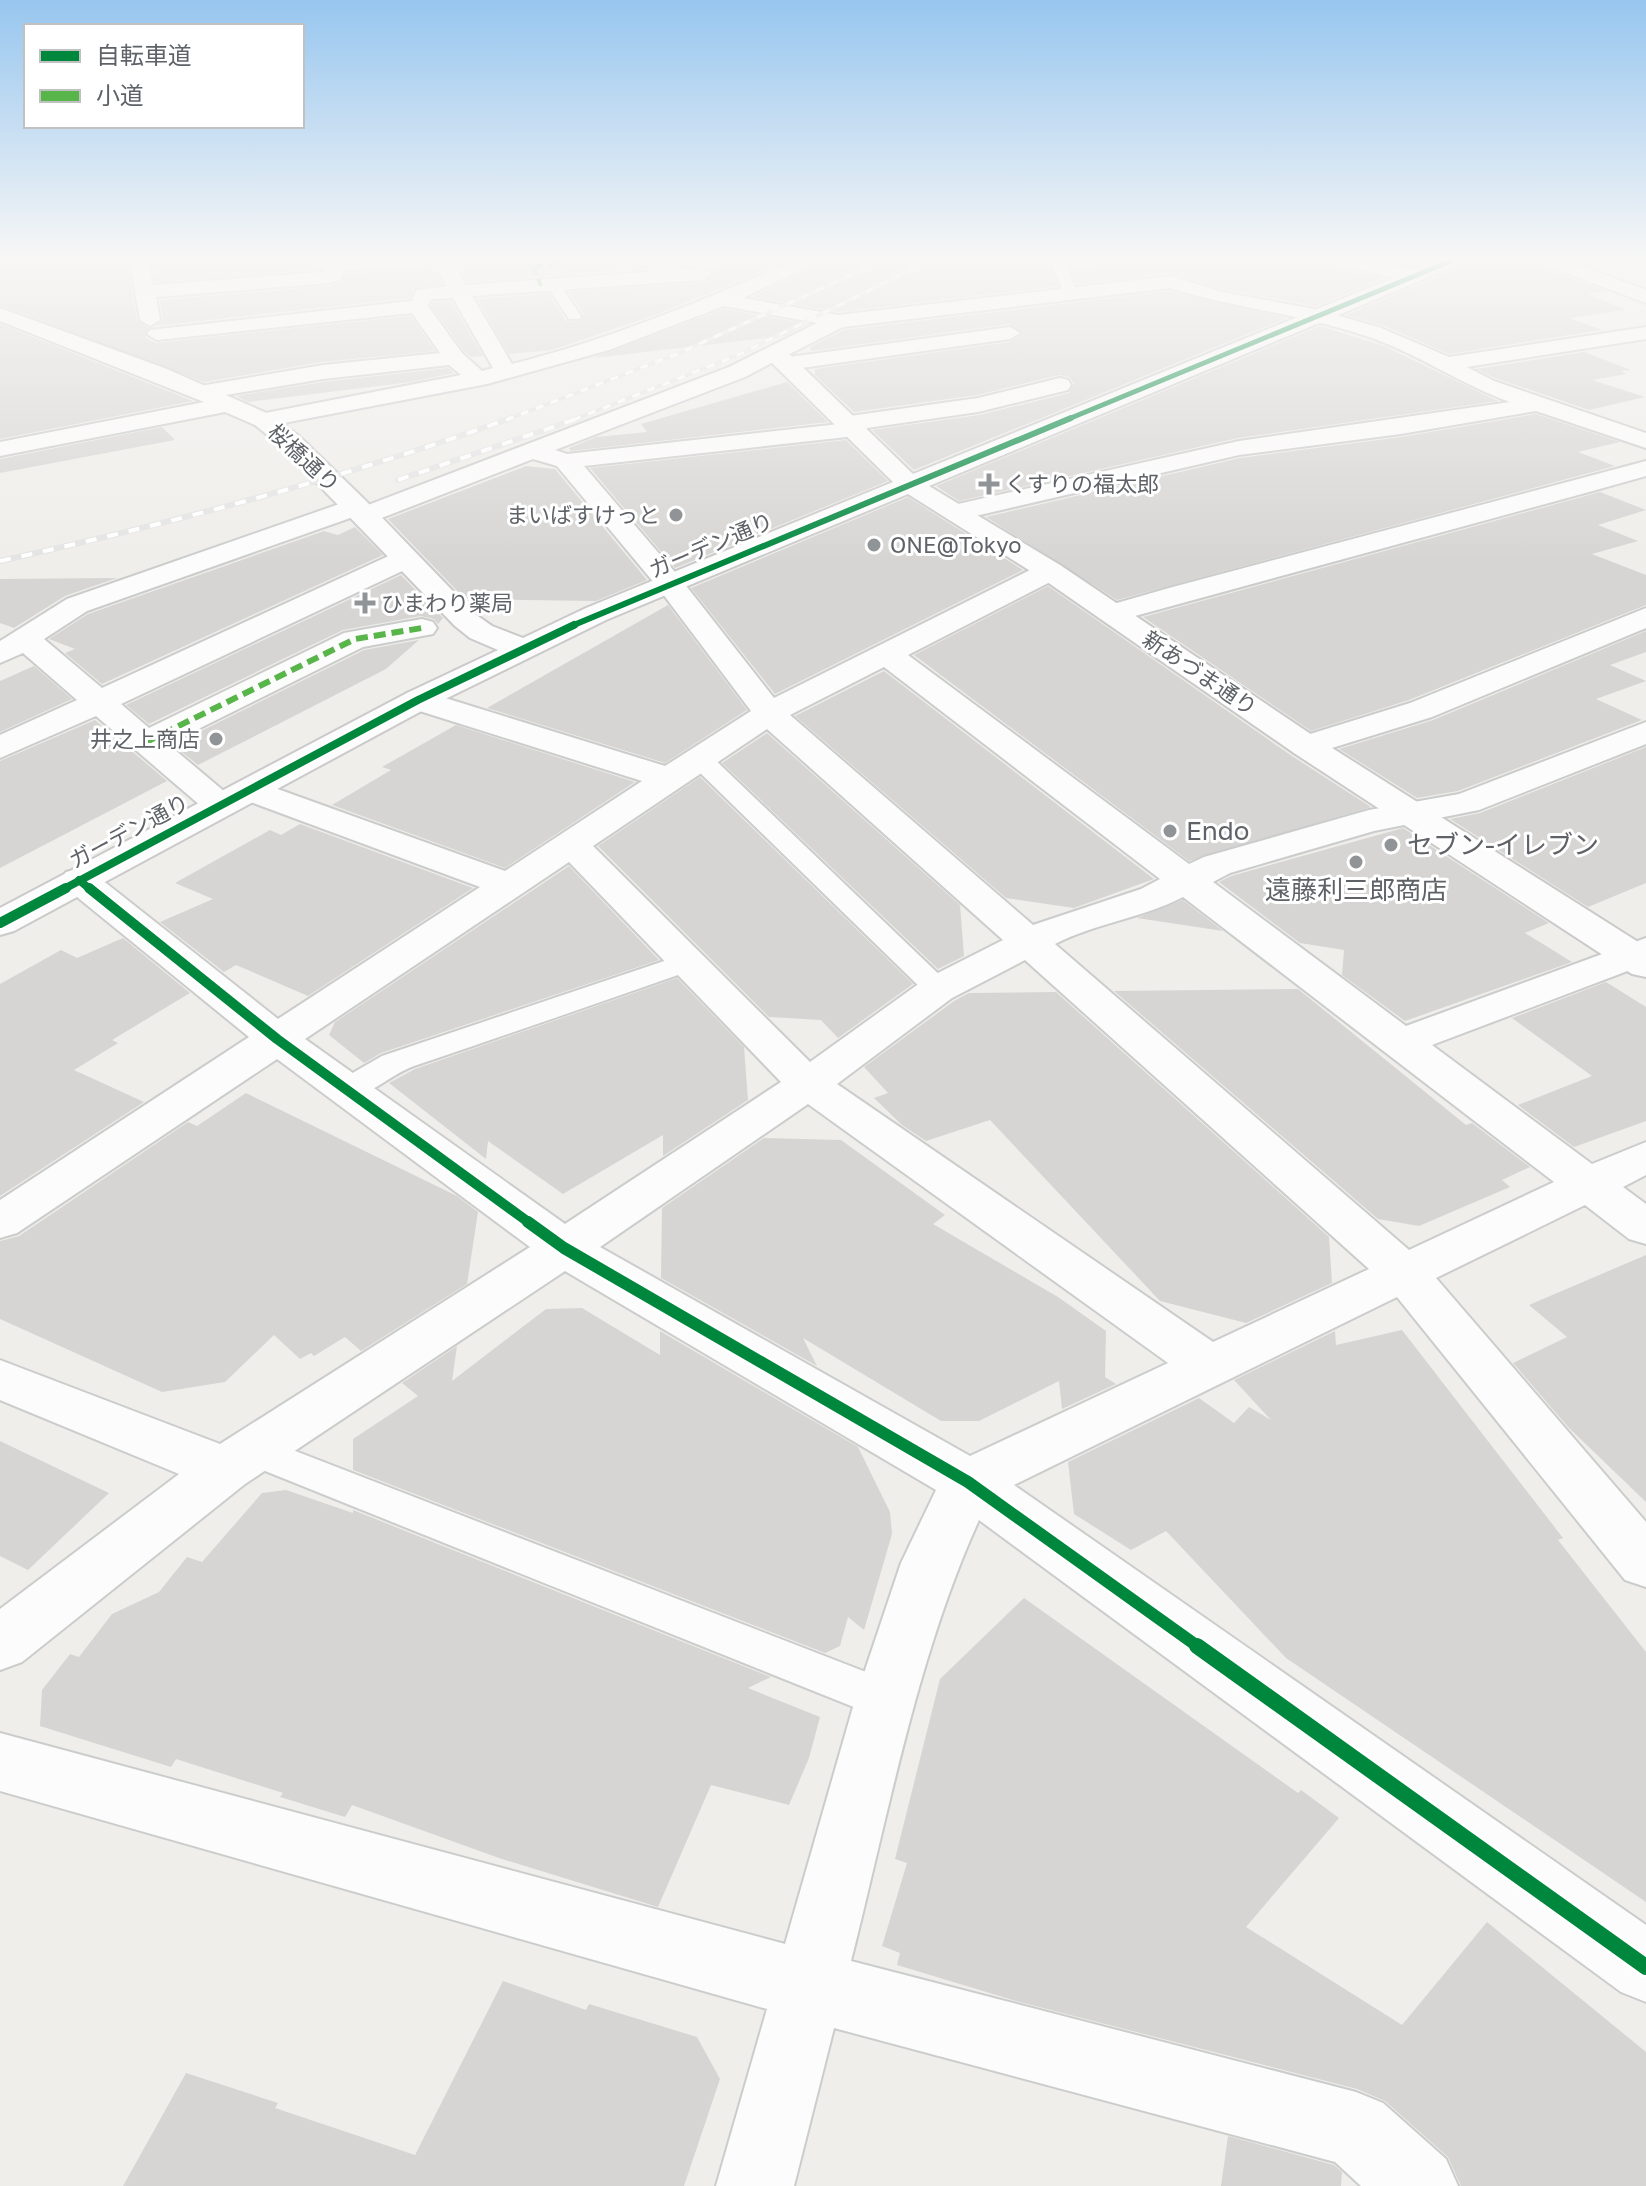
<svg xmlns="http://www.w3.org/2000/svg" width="1646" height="2186" font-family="'Golos Text','Noto Sans JP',sans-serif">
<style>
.building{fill:#d6d5d3}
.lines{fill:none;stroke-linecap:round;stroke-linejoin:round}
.lane-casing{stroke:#cbcccc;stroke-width:4}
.street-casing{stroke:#cbcccc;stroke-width:4}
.secondary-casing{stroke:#cacacb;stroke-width:4}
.lane{fill:#fdfcfc;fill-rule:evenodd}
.street{fill:#fdfcfc;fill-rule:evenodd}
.secondary{fill:#fdfcfc;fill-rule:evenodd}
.rail-far1-casing{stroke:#e4e4e4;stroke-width:4}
.rail-casing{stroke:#e4e4e4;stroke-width:6}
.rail-far1{stroke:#fff;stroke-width:3;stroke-dasharray:8;stroke-linecap:butt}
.rail{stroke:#fff;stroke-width:4;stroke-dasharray:11;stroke-linecap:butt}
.quiet-far1{stroke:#58b549;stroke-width:4;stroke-dasharray:8 4;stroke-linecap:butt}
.quiet{stroke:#58b549;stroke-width:6;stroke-dasharray:12 6;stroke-linecap:butt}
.cycleway-far5-casing{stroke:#fff;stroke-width:7}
.cycleway-far4-casing{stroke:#fff;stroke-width:9}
.cycleway-far3-casing{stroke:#fff;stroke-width:12}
.cycleway-far2-casing{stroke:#fff;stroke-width:15}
.cycleway-far1-casing{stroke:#fff;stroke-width:17}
.cycleway-casing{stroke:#fff;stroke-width:21}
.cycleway-far5{stroke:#00873e;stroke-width:5}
.cycleway-far4{stroke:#00873e;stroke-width:6}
.cycleway-far3{stroke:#00873e;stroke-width:8}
.cycleway-far2{stroke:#00873e;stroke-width:10}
.cycleway-far1{stroke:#00873e;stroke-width:12}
.cycleway{stroke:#00873e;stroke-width:16}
.poi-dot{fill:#919496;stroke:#fff;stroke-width:3}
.labels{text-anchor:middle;stroke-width:6;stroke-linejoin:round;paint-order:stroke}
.far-street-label{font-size:22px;fill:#5f6368;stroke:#fff}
.far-poi-label{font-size:22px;fill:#5f6368;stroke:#fff;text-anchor:start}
.poi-label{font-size:26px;fill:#5f6368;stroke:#fff;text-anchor:start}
</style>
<rect width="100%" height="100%" fill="#efeeea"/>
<g class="building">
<path d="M0,256h126l11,64 11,8 -3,9 10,6 256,-27 24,35 -113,11 -118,20 -204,-77z"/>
<path d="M150,256h160l7,14 -162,12z"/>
<path d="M451,256h231l-4,7 5,3 -215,16 -12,-20 -5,-2z"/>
<path d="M757,256h42l-139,57 -108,37 -43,4 -32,-55 72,-5 17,27 13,1 5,-8 -15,-22 134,-9 12,-8 -5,-6 31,-4z"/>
<path d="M833,256h243l-22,2 -4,4 8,24 -220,26 -85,-15z"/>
<path d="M1144,256h168l4,7 68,15 -68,28 -93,-17 -52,-16 -94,11 -6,-14 63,-6z"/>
<path d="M1361,256h79l-28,11z"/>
<path d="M1475,256h47l8,7 76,28 -20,3 41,16 -58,8 33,12 -153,24 -67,-29 -36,-10 125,-52z"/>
<path d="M434,267l8,17 -25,3 -8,11 -254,28 8,-5 -3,-21 169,-14 13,-4 3,-8z"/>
<path d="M1170,291l117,27 -373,152 -42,-40 107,-15 90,-22 5,-10 -5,-6 -10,-2 -82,20 -123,17 -39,-37v-6l195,-27 13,-8 -13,-10 -199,27 -1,-4 34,-17z"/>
<path d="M451,301l32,55 -12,1 -7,-6 -33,-45 2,-4z"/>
<path d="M724,309l84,15 -24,12 -191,22z"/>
<path d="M0,324l193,77 -193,38z"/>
<path d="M1320,326l64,20 114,55 -260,37 -279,63 -23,-15z"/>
<path d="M1584,352l47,18 -10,1 5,3 -34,6 53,17 -56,13 -94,-32 -19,-9z"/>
<path d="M448,368l6,5 -43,9 -163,20 -12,-6 87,-14z"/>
<path d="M787,382l41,40 -257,29 -2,-3 27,-11 51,-5 -6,-8z"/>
<path d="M1536,414l84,28 -42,10 37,14 -498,134 -131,-83 254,-59 161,-21z"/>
<path d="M162,427l13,13 -175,33v-14z"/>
<path d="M846,440l42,41 -213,87 -85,-100z"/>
<path d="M526,466l29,3 92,111 -51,21 -131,-2 -77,-80z"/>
<path d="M1600,492l46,18 -48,15 40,16 -46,13 54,21v30l-237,95 -98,31 -168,-114z"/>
<path d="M908,497l115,73 -248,124 -84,-106z"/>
<path d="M355,527l28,28 -281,129 -37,-31 10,-4 -26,-10 39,-25 236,-83 14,4z"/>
<path d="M401,575l42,43 -5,6 -4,-5 -13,-3 -78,14 -194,94 -23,-19z"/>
<path d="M117,578l-52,18 -51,32 -14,-5v-44z"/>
<path d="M1048,586l244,170 79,51 -182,54 -275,-206z"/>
<path d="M668,605l79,105 -82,53 -178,-55z"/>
<path d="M1646,631v21l-36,13 36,16 -50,18 46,21 -184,71 -41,7 -78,-49 94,-29z"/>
<path d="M419,640l-33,29 -188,96 -25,-20 191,-95z"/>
<path d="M34,666l38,33 -72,33v-51z"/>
<path d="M884,671l270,208 -80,29 -68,-10 -211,-182z"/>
<path d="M95,720l72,61 -167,87v-107z"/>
<path d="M456,725l179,57 -130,86 -173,-63 59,-35 -9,-3z"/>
<path d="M767,733l193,172 4,51 -26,13 -216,-206z"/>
<path d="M1646,747v136l-58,24 -138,-88 30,-6z"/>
<path d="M700,777l213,207 -75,54 -17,-18 -52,-3 -171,-171z"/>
<path d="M300,824l173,64 -165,108 -72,-31 -12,7 -64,-50 53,-23 -38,-16 95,-53 11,5z"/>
<path d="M1403,828l146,95 -24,10 47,29 -167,59 -63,-46 2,-25 -44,-7 -81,-61 12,-6z"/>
<path d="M569,866l90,94 -278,93 -17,10 -35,-28 6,-13z"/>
<path d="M1183,900l40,31 -86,-13z"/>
<path d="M123,938l67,55 -78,47 6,3 -44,27 70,32 -144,94v-212l61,-34 16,8z"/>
<path d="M677,978l67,69 4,53 -85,56v-21l-100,59 -75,-53 -2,18 -97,-76 26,-14z"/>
<path d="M1606,982l40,25v114l-72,26 -56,-42 74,-29 -80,-58z"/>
<path d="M1298,989l168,136 6,-2 58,44 -28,13 8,7 -91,39 -41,-7 -264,-228z"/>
<path d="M1056,992l273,245 3,46 -86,40 -86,-22 -170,-181 -64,21 -24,-16 -28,-27 14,-5 -24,-26 90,-66 15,-8z"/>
<path d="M246,1093l211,103 21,16 -11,72 -106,67 -16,-14 -31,19 -3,-3 -11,6 -26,-24 -49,47 -63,10 -162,-73v-78l19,-5 169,-114 9,4z"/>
<path d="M764,1138l77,2 104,75 -12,9 125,73 48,34 -1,46 11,7 -54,25 -3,-28 -80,40h-38l-138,-83 14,28 -156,-88 1,-70z"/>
<path d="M1646,1255v247l-77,-74 -56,-65 54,-26 -38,-32z"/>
<path d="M582,1308l78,47v-24l198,116 32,65 2,22 -28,96 -16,-13 -8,29 -15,7 -472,-183v-31l65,-43 -16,-13 55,-37 -5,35 94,-72z"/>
<path d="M1402,1330l161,208 -5,2 88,112v250l-360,-244 -120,-127 -35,19 -57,-36 -6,-52 131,-64 35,25 15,-16 22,13 -37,-40 101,-49 1,14z"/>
<path d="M0,1441l109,52 -81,77 -28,-14z"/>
<path d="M286,1490l67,23v-3l418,167 -23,11 72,29 -11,41 -20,47 -78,-20 -53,122 -159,-49 -147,-53 -7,12 -65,-20 3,-4 -107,-34 -5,8 -131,-41 2,-36 28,-36 9,3 33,-43 47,-22 28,-35 15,5 60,-69z"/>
<path d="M1024,1598l274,195 3,-3 38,28 -93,109 156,98 85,-103 159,130v134h-185l-13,-29 -63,-56 -28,-12 -341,-88 -119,-36 3,-12 -18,-7 25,-83 -12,-4 45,-180z"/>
<path d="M503,1981l83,29 3,-6 108,33 23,42 -36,107h-561l63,-113 92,30 -3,5 140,47z"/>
<path d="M1228,2136l106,29 8,7 -1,14h-120z"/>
</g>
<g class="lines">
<defs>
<g id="lane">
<path d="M313,256h12l14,10 -7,4 -14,-3z"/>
<path d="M1104,256l37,1 -7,4 -67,6 10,26 -2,3h-10l-13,-32 2,-3z"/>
<path d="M554,282l5,1 22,33 -2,3h-10l-22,-33z"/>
<path d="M700,752l9,2 239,229 5,6 -5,6 -10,3 -10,-3 -237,-231 -3,-5 3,-5z"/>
<path d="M688,953l10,3 5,6 -5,6c-94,33 -189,66 -284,98 -26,9 -49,37 -77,30l-5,-7 5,-7 45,-26z"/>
<path d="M254,1435l648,251 7,14 -7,14 -16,6 -646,-259 -6,-11 6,-11z"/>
</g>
<g id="street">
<path d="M129,256h18l6,29 171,-13 1,-10 7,-2 63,-4 54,2 -9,6 -97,7 -2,8 -12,4 -173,14 4,23 -10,6 -10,-6z"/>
<path d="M696,256h58c-9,9 -64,15 -73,6l2,-4z"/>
<path d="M806,256h24l-87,42 95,17 333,-39 51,16 97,18 62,18 68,29 197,-30v12l-179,28 27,14 152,52v15l-110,-37 -135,23 -162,21 -281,65 -9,-2 -4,-6 4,-6 290,-65 271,-39c-50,-18 -93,-49 -144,-66 -64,-22 -132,-28 -196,-48l-327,39 -61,31 228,-31 10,6 -10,6 -223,31 -8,-2 -3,-5 3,-4 -34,18 -190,73 12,4 272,-30 3,-6 8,-2 128,-18 82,-20 8,2 3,5 -3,5 -90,22 -111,16 -3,6 -8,2 -272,30 96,112 94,120 266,-133 10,-2 10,2 4,6 -4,6 -152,78 281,209 15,-7 165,-47 90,-16 187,-72v22l-167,66 -105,21 -144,42 -17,9 193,144 240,-88v26l-214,81 160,119 54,-22v33l-23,12 23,17v40l-17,-5 -44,-34 -149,73 210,244v65l-21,-7 -228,-283 -383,188 632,440v77l-25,-10 -642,-472c-62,136 -91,295 -128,441l505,131 27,11 63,56 12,27h-97l-26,-24 -501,-134 -40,158h-78l51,-177 -767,-218v-58l785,211 70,-244 46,-137 35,-73 -371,-219 -320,213 -223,178 -22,8v-61l179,-135 -179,-74v-40l220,84 310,-197 -253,-188 -260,174 -17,5v-38l249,-163 -183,-149 -6,-8 6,-8 13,-3 13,3 186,147 202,-132 -243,-90 -5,-7 5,-7 12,-3 12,3 244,88 137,-90 -235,-74 -5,-7 5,-7 11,-3 11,3 236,73 86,-55 -91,-121 -103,-124 -24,-7 -159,62 -9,2 -12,-6 -266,94 -43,28 58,49 293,-135 10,-2 10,2 4,6 -4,6 -294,139 28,24 195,-95 78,-14 11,3 4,6 -4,6 -70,13 -195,97 64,54 6,7 -6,7 -12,4 -12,-4 -112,-96 -96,42v-23l77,-35 -54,-47 -23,10v-22l67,-42 281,-98 9,-2 11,6 361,-138 88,-44 -93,-17 -115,44 -122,34 -224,43 -8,-2 -4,-5 4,-5 206,-40 -12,-10 -126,14 -121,20 -8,-2 -3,-5 3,-5 129,-22 117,-12 -28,-40 -255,27 -10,-6 3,-4 261,-29 6,-11 30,-4 -10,-18 9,-6 7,2 13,21 237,-17 9,6 -9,6 -231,16 40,68c103,-26 197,-66 294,-108zM453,298l40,70 -11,3 -20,-18 -34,-47 3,-7zM884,667l276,212 -19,10 -108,36 -243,-210zM767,729l236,211 -79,40 -114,82 -217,-216zM569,862l212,220 -216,142 -260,-185zM1183,897l371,285 -145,68 -354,-306c41,-21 88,-26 128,-47zM1025,960l344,309 -156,73 -376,-258 115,-86zM808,1104l360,259 -198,93 -370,-209z"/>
<path d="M1315,256h33l73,16 3,4 -10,6 -97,-22z"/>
<path d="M1529,256h25l92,34v13l-115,-43z"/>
<path d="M1646,461v15l-57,16 -476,130 -10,-3 -5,-6 5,-6 66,-19z"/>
<path d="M1646,608v20l-214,89 -126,39 -12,-3 -5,-7 5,-7 116,-36z"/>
</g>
<path id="secondary" d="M1447,256h25l-2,4 -541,226 131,79 258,174 328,208v30l-14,-3 -338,-221 -254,-176 -132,-83 -302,126 -177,87 -415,224 -14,4v-27l407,-215 91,-43 -28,-12 -15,-12 -174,-180 -26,-21 -30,-13 -225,44v-14l204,-40 -204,-81v-13l167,61 104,46 28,21 67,65 109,113 17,12 31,12 63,-30 307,-126 -125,-123 -3,-5 3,-5h16l129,125z"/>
</defs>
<use href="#lane" class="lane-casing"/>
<use href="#street" class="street-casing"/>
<use href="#secondary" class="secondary-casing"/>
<use href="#lane" class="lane"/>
<use href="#street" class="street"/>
<use href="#secondary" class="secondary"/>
<defs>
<g id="rail-far1">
<path d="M506,420l171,-66 216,-98"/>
<path d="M573,420l165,-65 201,-99"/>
</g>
<g id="rail">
<path d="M398,480l181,-62"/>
<path d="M0,561c173,-38 344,-83 511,-143"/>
</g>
</defs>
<use href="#rail-far1" class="rail-far1-casing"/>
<use href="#rail" class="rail-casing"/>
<use href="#rail-far1" class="rail-far1"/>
<use href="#rail" class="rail"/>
<path class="quiet-far1" d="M541,286l-8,-20 27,-2 -7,-8"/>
<path class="quiet" d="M146,742l209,-103 67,-11"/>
<defs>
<path id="cycleway-far5" d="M1066,420l397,-164"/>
<path id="cycleway-far4" d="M569,627l502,-209"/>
<g id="cycleway-far3">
<path d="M79,880l12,10"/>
<path d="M62,890l356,-190 156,-75"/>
</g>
<g id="cycleway-far2">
<path d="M89,888l188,151 254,185"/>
<path d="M0,923l66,-35"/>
</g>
<path id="cycleway-far1" d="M528,1222l36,26 404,234 232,166"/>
<path id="cycleway" d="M1197,1646l449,321"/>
</defs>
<use href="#cycleway-far5" class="cycleway-far5-casing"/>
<use href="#cycleway-far4" class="cycleway-far4-casing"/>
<use href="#cycleway-far3" class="cycleway-far3-casing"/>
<use href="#cycleway-far2" class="cycleway-far2-casing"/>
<use href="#cycleway-far1" class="cycleway-far1-casing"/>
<use href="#cycleway" class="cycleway-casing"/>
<use href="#cycleway-far5" class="cycleway-far5"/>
<use href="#cycleway-far4" class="cycleway-far4"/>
<use href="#cycleway-far3" class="cycleway-far3"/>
<use href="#cycleway-far2" class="cycleway-far2"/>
<use href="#cycleway-far1" class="cycleway-far1"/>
<use href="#cycleway" class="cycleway"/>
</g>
<linearGradient id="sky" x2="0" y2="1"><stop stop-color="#97c6ef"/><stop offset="0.46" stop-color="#f8f7f6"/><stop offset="1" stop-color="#f8f7f6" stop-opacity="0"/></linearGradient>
<rect width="1646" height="562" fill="url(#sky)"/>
<g class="poi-dot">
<path d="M985 472h8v8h8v8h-8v8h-8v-8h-8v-8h8z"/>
<circle cx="676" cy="515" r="8"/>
<circle cx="874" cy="545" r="8"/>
<path d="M361 591h8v8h8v8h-8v8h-8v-8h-8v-8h8z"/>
<circle cx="216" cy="739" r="8"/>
<circle cx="1170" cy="831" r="8"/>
<circle cx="1391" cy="845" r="8"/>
<circle cx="1356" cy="862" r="8"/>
</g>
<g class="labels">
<g class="far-street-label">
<text transform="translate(304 458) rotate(43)" y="8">桜橋通り</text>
<text transform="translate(711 545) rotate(-23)" y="8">ガーデン通り</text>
<text transform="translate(1200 673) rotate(34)" y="8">新あづま通り</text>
<text transform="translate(129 831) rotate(-28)" y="8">ガーデン通り</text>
</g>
<g class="far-poi-label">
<text x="1005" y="492">くすりの福太郎</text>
<text x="660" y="523" text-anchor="end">まいばすけっと</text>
<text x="890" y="553">ONE@Tokyo</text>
<text x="381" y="611">ひまわり薬局</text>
<text x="200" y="747" text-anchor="end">井之上商店</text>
</g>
<g class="poi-label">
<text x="1186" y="840">Endo</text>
<text x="1407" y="854">セブン-イレブン</text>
<text x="1356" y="899" text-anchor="middle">遠藤利三郎商店</text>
</g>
</g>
<rect x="24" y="24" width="280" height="104" fill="#ffffff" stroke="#bfc1c3" stroke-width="2"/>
<rect x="40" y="50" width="40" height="12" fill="#00873e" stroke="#bfc1c3" stroke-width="2"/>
<text x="96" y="64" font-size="24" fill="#5f6368">自転車道</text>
<rect x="40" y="90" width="40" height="12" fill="#58b549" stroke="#bfc1c3" stroke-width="2"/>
<text x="96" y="104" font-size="24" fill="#5f6368">小道</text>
</svg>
